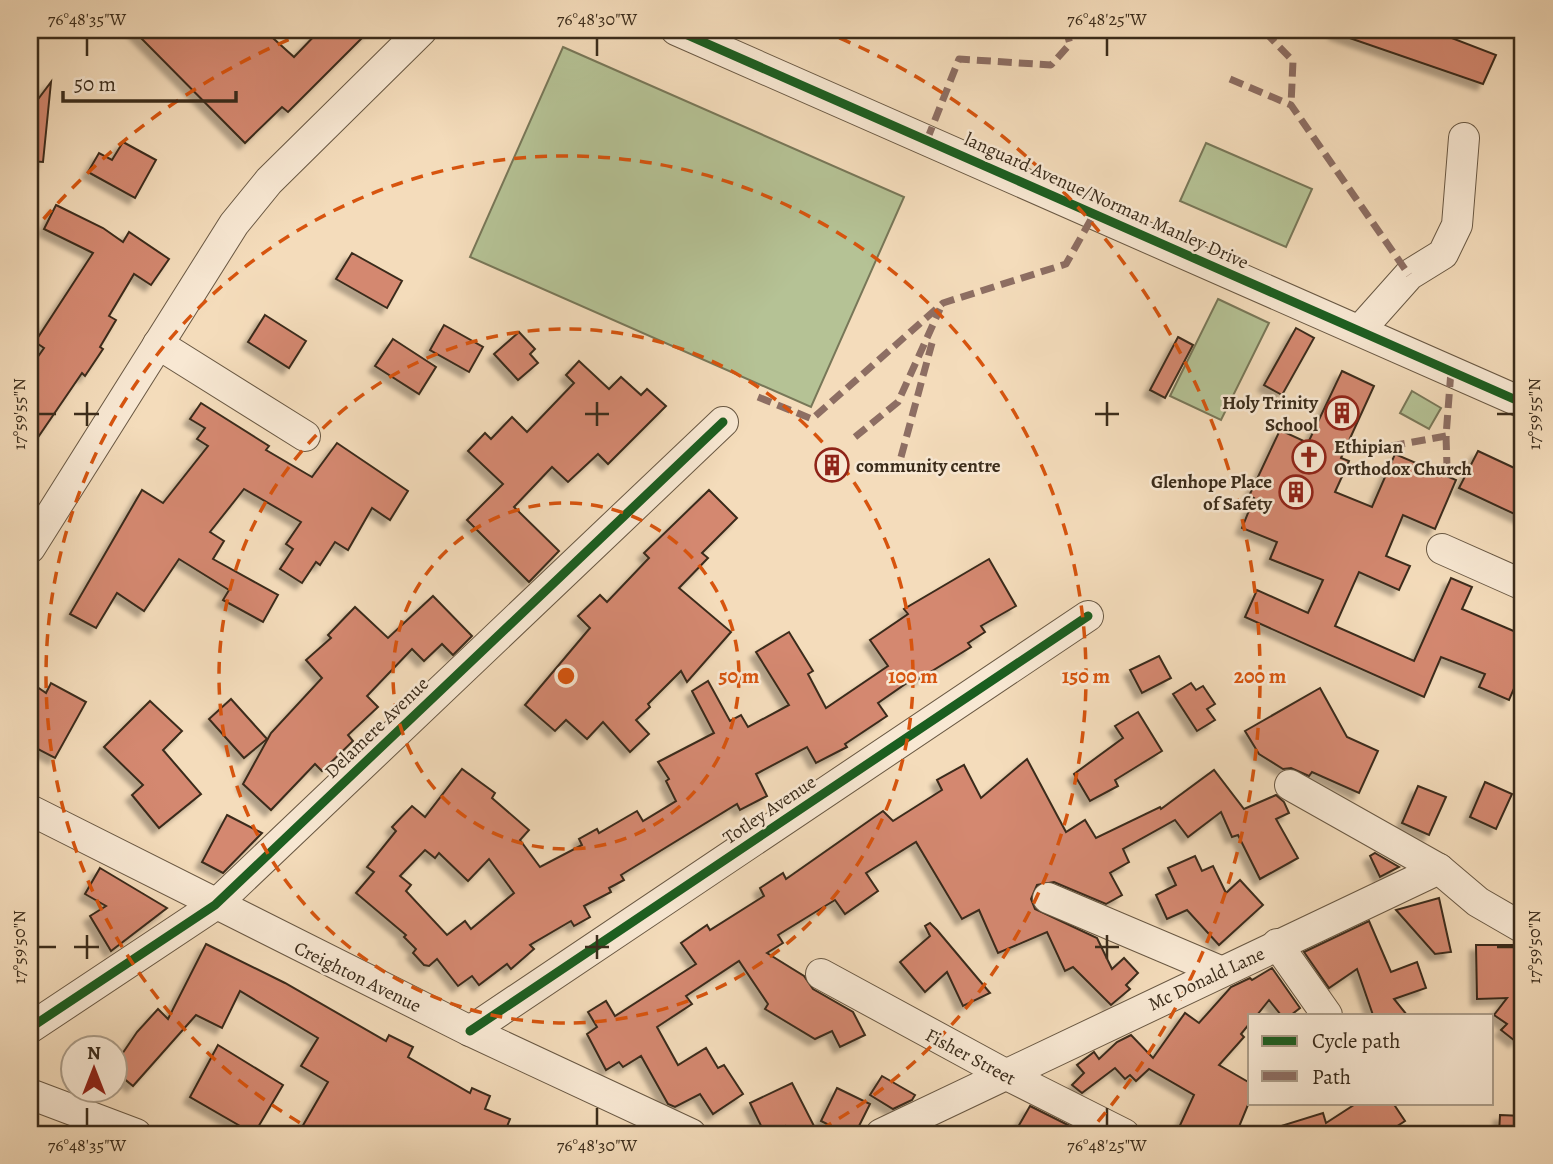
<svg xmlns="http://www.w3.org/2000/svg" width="1553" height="1164" font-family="Alegreya,serif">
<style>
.green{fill:#b5c295;stroke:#787758;stroke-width:2}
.building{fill:#d48870;stroke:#3b2c1b;stroke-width:2;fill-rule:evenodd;filter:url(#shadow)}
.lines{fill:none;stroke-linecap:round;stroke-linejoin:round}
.minor-casing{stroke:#695843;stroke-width:32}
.minor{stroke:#f8e8d3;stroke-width:30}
.quiet{stroke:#8d6e63;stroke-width:7;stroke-dasharray:14 7;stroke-linecap:butt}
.cycleway-casing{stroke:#f8e8d3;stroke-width:13}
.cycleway{stroke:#1b5e20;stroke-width:9}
.ticks{fill:none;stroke:#3b2c1b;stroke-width:2.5}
.ring{fill:none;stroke:#d7540e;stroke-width:3.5;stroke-dasharray:12 9}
.labels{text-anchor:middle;stroke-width:5;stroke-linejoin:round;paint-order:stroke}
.street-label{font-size:19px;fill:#3b2c1b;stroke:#f8e8d3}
.poi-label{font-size:19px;font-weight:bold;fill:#3b2c1b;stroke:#f8e8d3;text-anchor:end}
.centre{fill:#d7540e;stroke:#f8e8d3;stroke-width:3.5}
.ring-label{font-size:21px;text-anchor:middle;font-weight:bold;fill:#d7540e;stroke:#f8e8d3;stroke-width:5;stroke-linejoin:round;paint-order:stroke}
.neatline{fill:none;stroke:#3b2c1b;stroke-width:2.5}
.ticks-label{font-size:18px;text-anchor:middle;fill:#3b2c1b}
</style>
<defs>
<filter id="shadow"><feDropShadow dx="-6" dy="6" stdDeviation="2" flood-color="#0004"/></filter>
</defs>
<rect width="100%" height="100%" fill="#f4dcbb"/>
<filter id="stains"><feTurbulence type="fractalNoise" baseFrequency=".00286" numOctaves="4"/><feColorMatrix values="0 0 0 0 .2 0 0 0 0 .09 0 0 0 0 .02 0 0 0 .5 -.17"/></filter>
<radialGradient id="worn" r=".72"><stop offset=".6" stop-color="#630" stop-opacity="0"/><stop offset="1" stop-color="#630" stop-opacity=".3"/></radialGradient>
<g class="green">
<path d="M563,47l341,150 -93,210 -341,-150z"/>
<path d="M1206,143l106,46 -26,58 -106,-46z"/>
<path d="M1218,299l51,24 -48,97 -51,-24z"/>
<path d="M1412,391l29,17 -12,21 -29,-16z"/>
</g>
<g class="building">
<path d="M133,30h131l30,27 26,-27h50l-82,82 -6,-5 -37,36z"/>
<path d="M1335,30h96l65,25 -13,29 -148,-51z"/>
<path d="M51,82l-8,80 -13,-1v-51z"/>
<path d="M123,142l33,18 -21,38 -47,-26 11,-19 13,7z"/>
<path d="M56,205l47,23 20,14 6,-10 40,27 -18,26 -17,-11 -25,42 7,4 -16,27 3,2 -18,27 -3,-3 -52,76v-81l14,-20 -9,-6 58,-89 -49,-24z"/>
<path d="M352,253l50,28 -15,27 -51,-29z"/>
<path d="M265,315l41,26 -17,27 -41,-26z"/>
<path d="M444,325l39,22 -14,25 -39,-22z"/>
<path d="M1296,328l18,10 -32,57 -18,-10z"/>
<path d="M519,332l16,17 -5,5 8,9 -20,17 -24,-26z"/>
<path d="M1178,337l15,8 -28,53 -15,-8z"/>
<path d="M393,339l43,28 -17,27 -44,-28z"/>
<path d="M579,361l30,28 12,-12 20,18 6,-6 19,17 -58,58 -10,-10 -30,28 -16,-15 -38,40 45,44 -30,31 -62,-62 36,-36 -35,-33 17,-18 6,6 21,-22 15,15 47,-49 -8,-8z"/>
<path d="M1342,371l32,15 -33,72 8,3 -14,31 37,15 23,-53 61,26 -21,49 -32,-14 -17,41 24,10 -11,24 -40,-18 -24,54 79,35 37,-83 21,9 -10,22 61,26v33l-14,32 -30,-13 6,-13 -44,-17 -17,40 -179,-80 12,-27 51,23 15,-33 -53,-21 7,-17 -35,-14 12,-30 -5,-2 31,-66 28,13z"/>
<path d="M201,403l68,43 -3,4 46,27 25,-34 71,48 -18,29 -18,-12 -24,42 -13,-8 -15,23 -4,-3 -14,21 -22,-14 13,-20 -7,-5 15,-22 -57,-33 -34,43 14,9 -11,18 65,36 -15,27 -40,-22 6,-10 -50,-31 -35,52 -27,-18 -21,35 -26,-14 72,-124 21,13 45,-57 -11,-7 8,-11 -15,-9z"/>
<path d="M1478,451l45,21v46l-64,-30z"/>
<path d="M709,490l28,28 -35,35 6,5 -29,30 52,44 -44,50 -6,-11 -33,33 2,3 -14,13 13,14 -19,18 -27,-30 -16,17 -21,-19 -11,11 -30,-26 65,-77 -12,-12 22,-21 7,7 42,-44 -5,-5z"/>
<path d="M989,559l27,47 -35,20 4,6 -17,11 3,4 -52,32 -2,-3 -39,27 9,13 -42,28 2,3 -31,16 -9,-16 -51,27 11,22 -27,14 -3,-6 -116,71 3,5 -15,8 2,4 -27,14 6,11 -16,9 -3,-5 -41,24 4,4 -23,20 -4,-5 -28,21 -7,-9 -14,10 -21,-27 -8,7 -5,-1 -11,-12 3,-4 -12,-12 2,-2 -50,-42 18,-21 -7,-5 29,-36 -4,-4 20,-21 13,11 37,-48 33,24 -3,5 37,32 -9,10 20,27 42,-22 -3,-6 18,-10 2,4 38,-22 6,10 33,-20 -10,-20 3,-2 -11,-17 56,-29 -22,-42 16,-10 22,40 11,-6 7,12 41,-22 -33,-53 33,-20 24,39 -5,3 18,34 62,-42 -18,-26 38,-26 -4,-5zM425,850l10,8 4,-5 29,28 21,-22 25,34 -43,36 -6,-8 -18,14 -41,-44 5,-6 -11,-9z"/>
<path d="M433,596l39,40 -19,19 -11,-11 -18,17 -12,-12 -45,47 11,11 -30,28 5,6 -31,30 -7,-7 -44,46 -28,-26 28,-51 51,-55 -16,-18 25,-22 -3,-3 27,-28 33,31z"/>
<path d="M1159,656l12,22 -29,15 -12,-23z"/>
<path d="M30,682l16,11 5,-10 35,19 -31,56 -25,-13z"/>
<path d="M1191,683l5,7 7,-4 12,18 -8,5 8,11 -18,11 -24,-37z"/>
<path d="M1320,688l27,49 31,14 -19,42 -47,-21 -3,4 -18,-8 -8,1 -24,-15 -14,-23z"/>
<path d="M231,699l36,40 -23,19 -35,-39z"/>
<path d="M150,701l32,30 -19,19 38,44 -42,34 -27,-33 11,-10 -39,-38z"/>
<path d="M1138,712l24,39 -47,29 3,6 -28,15 -16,-27 49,-36 -8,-12z"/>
<path d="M1027,759l39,73 19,-12 11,18 64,-31 1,2 53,-39 30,39 32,-14 8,7 5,11 -13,6 22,39 -38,21 -22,-44 -6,2 -11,-25 -33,25 -13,-17 -52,29 6,13 -19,11 12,22 -16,9 -52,-22 -17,3 -6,14 4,10 62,29 15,31 12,-11 14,15 -12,12 4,4 -19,16 -38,-38 -8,4 -18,-39 -49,21 -19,-43 -17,9 -46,-77 -50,31 12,18 -33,23 -10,-14 -57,35 5,8 -16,10 37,23 9,13 40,23 12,23 -25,12 -8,-16 -17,8 -50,-30 3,-5 -29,-43 -53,35 6,8 -35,23 21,38 28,-17 12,20 6,-3 19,29 -30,20 -13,-20 -25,13 -7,-3 -27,-48 -18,11 -4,-5 -13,8 -19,-36 10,-7 -9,-15 18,-11 9,15 81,-52 -15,-21 26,-18 3,5 54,-34 -4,-8 23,-15 3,6 97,-68 10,10 49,-31 -5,-10 27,-15 17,33z"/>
<path d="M1485,782l27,12 -16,35 -26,-12z"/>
<path d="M1418,786l28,11 -17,38 -27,-12z"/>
<path d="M227,815l35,18 -39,40 -21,-11z"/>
<path d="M1375,853l24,14 -19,10 -10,-21z"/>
<path d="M1195,856l7,15 11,-5 13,27 14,-13 23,25 -44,40 -32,-35 -20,9 -11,-24 20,-10 -8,-17z"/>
<path d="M100,868l67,40 -56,43 -21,-35 16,-10 -21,-12z"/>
<path d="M1439,898l12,54 -16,2 -39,-44z"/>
<path d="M1369,921l22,51 26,-10 9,26 -32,11 13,16h-34l-16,-46 -28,19 -25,-36z"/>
<path d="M930,923l7,7 53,63 -27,13 -16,-34 -22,20 -25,-30 30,-26 -5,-10z"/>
<path d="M206,944l79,39 101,58 3,-6 24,12 -5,10 62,36 2,-5 18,8 -5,13 25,10 -6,15h-79l-12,-7 -4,7h-111l30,-52 -27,-16 17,-28 -78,-47 -18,37 -26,-13 -63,71 -17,-14v-9l21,-31 21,-23 10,10z"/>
<path d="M1476,945h47v92l-2,-2 -6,6 -14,-11 6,-6 -13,-9 13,-17 -30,1z"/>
<path d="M1272,968l28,40 -9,7h-10l-12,-15 -12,15h-7v8l-9,11 3,3 -25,28 31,18v17l-14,34h-60l18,-39 -45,-26 -13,12 -6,-6 -5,4 -10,-11 -33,25 -10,-8 12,-12 -7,-8 17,-13 5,7 18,-17 14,-7 22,23 32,-45 14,10 32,-36 19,-9 2,2z"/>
<path d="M218,1045l65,40 -29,49 -64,-37z"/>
<path d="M882,1076l33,19 -3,5 -19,9 -23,-14z"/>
<path d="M792,1083l22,43 -17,8h-8l-4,-8 -20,8 -15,-31z"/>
<path d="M837,1088l33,16 -15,30h-8l-26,-13z"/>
<path d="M1357,1103h36l12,18 -20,13h-116l-1,-4 55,-17 3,10z"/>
<path d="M1030,1106l50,25 -1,3h-65z"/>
<path d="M1500,1115l23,1v18h-24z"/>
</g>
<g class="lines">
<defs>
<g id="minor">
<path d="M676,30l847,373"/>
<path d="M1360,330l49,-55 34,-21 14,-29 7,-87"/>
<path d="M158,344l147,92"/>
<path d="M30,548l204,-324 35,-43 153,-151"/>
<path d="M1442,549l81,36"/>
<path d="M1290,785l149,84"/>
<path d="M30,810l440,221 221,103"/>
<path d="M1048,898l172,73"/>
<path d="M1277,944l50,71"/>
<path d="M821,974l184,100 119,60"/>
<path d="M30,1028l185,-123 508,-483"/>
<path d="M470,1031l618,-415"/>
<path d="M30,1094l106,40"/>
<path d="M881,1134l558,-265 39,33 45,26"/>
</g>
</defs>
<use href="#minor" class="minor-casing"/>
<use href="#minor" class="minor"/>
<g class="quiet">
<path d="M1265,32l28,29 -2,44"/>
<path d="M1230,79l61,26 118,170"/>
<path d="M927,140l32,-81 92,6 19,-21 -4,-14"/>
<path d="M758,397l54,22 131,-116 123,-39 28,-50"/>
<path d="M1446,436l1,31"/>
<path d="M855,437l43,-35 42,-93"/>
<path d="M1391,446l55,-10 5,-65"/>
<path d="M901,457l31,-114"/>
</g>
<defs>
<g id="cycleway">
<path d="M676,30l847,373"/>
<path d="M30,1028l185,-123 508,-483"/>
<path d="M470,1031l618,-415"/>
</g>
</defs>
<use href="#cycleway" class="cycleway-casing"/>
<use href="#cycleway" class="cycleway"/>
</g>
<path class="ticks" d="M87,38v18M597,38v18M1107,38v18M87,402v24M597,402v24M1107,402v24M38,414h18M74,414h25M585,414h24M1095,414h24M1497,414h17M87,935v24M597,935v24M1107,935v24M38,947h18M74,947h25M585,947h24M1095,947h24M1497,947h17M87,1108v18M597,1108v18M1107,1108v18"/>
<g class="ring">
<circle cx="566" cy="676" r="173"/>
<circle cx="566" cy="676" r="347"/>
<path d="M318 1133A520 520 0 1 1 814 1133"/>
<path d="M30 235A694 694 0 0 1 312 30M820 30A694 694 0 0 1 1090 1131"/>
</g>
<defs>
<symbol id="building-ring" viewBox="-11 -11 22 22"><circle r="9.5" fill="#f8e8d3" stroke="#8f2418" stroke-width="1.5"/><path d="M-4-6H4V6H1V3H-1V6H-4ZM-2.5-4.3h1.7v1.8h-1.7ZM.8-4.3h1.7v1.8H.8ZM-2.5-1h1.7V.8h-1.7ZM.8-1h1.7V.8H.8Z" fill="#8f2418"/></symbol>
<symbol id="church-ring" viewBox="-11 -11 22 22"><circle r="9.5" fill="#f8e8d3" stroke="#8f2418" stroke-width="1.5"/><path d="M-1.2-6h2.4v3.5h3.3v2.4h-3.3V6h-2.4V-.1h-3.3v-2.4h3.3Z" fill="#8f2418"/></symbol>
</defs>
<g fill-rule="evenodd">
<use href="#building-ring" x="1323" y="394" width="38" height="38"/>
<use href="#church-ring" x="1290" y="438" width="38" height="38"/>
<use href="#building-ring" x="813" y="446" width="38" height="38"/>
<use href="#building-ring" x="1277" y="473" width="38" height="38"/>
</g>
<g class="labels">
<g class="street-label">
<text transform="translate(1107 200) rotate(24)" y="7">languard Avenue/Norman Manley Drive</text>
<text transform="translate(376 727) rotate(-44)" y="7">Delamere Avenue</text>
<text transform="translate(769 809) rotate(-34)" y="7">Totley Avenue</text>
<text transform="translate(358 976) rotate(26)" y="7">Creighton Avenue</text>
<text transform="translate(1206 978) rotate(-25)" y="7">Mc Donald Lane</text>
<text transform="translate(971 1056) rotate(28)" y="7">Fisher Street</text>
</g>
<g class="poi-label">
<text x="1318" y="409">Holy Trinity<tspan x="1318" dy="22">School</tspan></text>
<text x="1334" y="453" text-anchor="start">Ethipian<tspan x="1334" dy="22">Orthodox Church</tspan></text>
<text x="856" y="472" text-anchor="start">community centre</text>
<text x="1272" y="488">Glenhope Place<tspan x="1272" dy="22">of Safety</tspan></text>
</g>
</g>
<circle cx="566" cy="676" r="10" class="centre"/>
<g class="ring-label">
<text x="739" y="683">50 m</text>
<text x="913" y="683">100 m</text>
<text x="1086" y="683">150 m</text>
<text x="1260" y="683">200 m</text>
</g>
<rect width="1553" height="1164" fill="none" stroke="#f4dcbb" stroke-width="77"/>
<rect x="1248" y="1014" width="245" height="91" fill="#f8e8d3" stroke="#ac9d89" stroke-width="2"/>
<rect x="1262" y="1036" width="35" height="10" fill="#1b5e20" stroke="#ac9d89" stroke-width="2"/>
<text x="1312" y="1048" font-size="21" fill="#3b2c1b">Cycle path</text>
<rect x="1262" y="1071" width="35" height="10" fill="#8d6e63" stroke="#ac9d89" stroke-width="2"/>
<text x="1312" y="1084" font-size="21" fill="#3b2c1b">Path</text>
<g transform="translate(94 1069)"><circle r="33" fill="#f8e8d3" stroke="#ac9d89" stroke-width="2"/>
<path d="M0-5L12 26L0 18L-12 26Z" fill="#8f2418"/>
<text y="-10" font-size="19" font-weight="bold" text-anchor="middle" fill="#3b2c1b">N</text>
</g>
<path d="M63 91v10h173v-10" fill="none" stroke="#3b2c1b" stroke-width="3.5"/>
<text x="74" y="91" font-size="21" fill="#3b2c1b" stroke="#f8e8d3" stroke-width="5" paint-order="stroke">50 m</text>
<rect x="38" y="38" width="1476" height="1088" class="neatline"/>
<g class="ticks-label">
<text x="87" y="25">76°48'35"W</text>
<text x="597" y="25">76°48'30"W</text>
<text x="1107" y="25">76°48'25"W</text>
<text transform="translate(19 414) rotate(-90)" y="6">17°59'55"N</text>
<text transform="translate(1534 414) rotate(-90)" y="6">17°59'55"N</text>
<text transform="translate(19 947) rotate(-90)" y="6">17°59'50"N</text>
<text transform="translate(1534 947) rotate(-90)" y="6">17°59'50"N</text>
<text x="87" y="1151">76°48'35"W</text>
<text x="597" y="1151">76°48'30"W</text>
<text x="1107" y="1151">76°48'25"W</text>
</g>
<rect width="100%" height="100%" filter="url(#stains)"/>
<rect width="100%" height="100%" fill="url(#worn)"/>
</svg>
